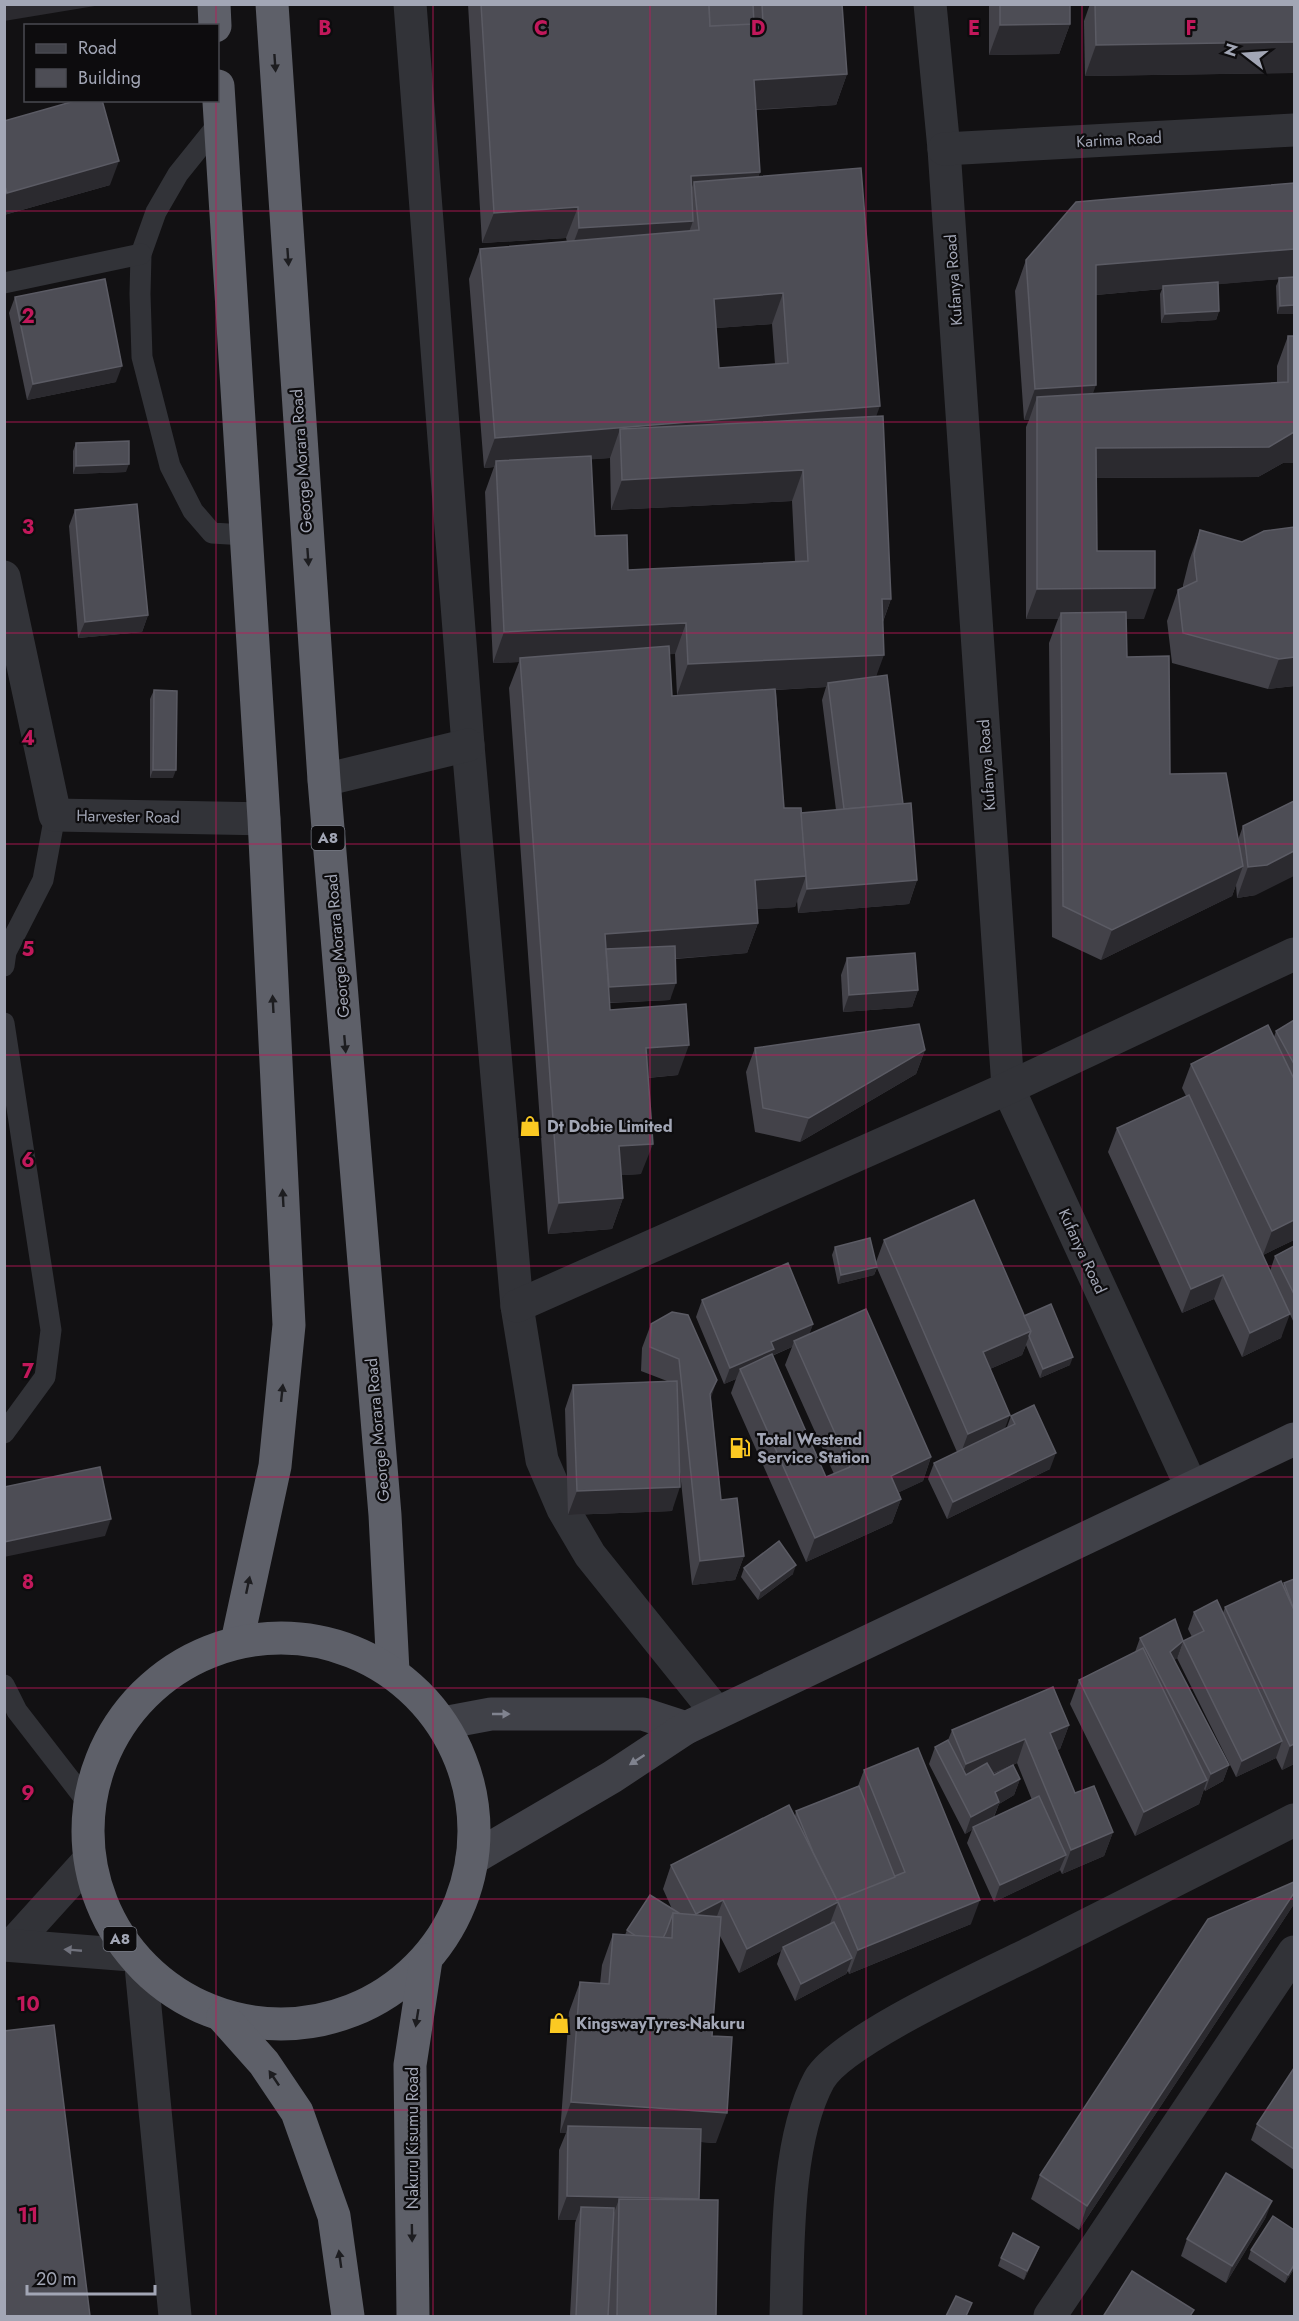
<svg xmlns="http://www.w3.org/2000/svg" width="1299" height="2321" font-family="Jost,sans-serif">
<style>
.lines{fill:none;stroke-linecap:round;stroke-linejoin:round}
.lane{stroke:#323338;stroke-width:21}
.street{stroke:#323338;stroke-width:33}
.secondary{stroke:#404148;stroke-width:33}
.highway{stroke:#5e6069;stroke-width:33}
.wall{fill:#434249;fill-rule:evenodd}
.shaded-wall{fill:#2b2a2f}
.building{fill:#4d4d55;stroke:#5b5b64;stroke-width:1.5;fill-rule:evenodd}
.oneway{fill:#1d1d20}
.oneway2{fill:#80838f}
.oneway3{fill:#70727d}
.grid{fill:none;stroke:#c2185b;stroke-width:1.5;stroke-opacity:0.55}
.labels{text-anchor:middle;stroke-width:4.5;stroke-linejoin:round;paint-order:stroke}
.shield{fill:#0d0c0e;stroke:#757883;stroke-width:1.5}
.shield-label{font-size:15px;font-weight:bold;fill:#a2a6b5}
.street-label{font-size:16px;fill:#a2a6b5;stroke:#0d0c0e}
.poi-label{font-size:16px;font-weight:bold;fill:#a2a6b5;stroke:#0d0c0e;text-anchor:start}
.grid-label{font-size:20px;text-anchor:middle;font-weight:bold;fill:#c2185b;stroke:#0d0c0e;stroke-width:4.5;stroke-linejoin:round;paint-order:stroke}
</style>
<rect width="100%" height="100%" fill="#121113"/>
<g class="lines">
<g class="lane">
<path d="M219,123l-41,51 -22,38 -15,42 -1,40 2,63 28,109 23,45 19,22 33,2"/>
<path d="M4,283l137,-29"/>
<path d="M4,966l2,-14 37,-72 12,-65"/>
<path d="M4,1023l47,307 -6,47 -41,56"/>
<path d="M4,1685l13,26 72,93"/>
</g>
<g class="street">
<path d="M410,4l58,741 49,561 25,154 21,49 27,46 127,158"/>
<path d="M930,4l14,145 64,939 183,398"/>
<path d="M944,149l350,-19"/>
<path d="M4,577l51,238 209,4"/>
<path d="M324,780l144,-35"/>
<path d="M517,1306l491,-218 286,-134"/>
<path d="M13,1944l76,-84"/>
<path d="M4,1945l127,10"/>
<path d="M141,1966l34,350"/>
<path d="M786,2316c2,-69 0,-175 33,-236 22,-40 170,-106 216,-129 87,-44 173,-87 259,-131"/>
<path d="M1050,2316l244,-364"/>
</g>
<g class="secondary">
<path d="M443,1723l48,-9h152l43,14"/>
<path d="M472,1859l140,-82 74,-49 608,-289"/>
</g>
<g class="highway">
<path d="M214,4l1,22"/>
<path d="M272,4l52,776 61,735 8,156"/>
<path d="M218,86l46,733 25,506 -14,141 -38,176"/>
<circle cx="281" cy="1831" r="193"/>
<path d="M223,2017l41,46 33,49 37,104 14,100"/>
<path d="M413,2316l-3,-251 16,-105"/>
</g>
</g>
<g class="wall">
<path d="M468,4h374l5,70 -11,31 -80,5 4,62 -2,5 118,240 15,182 -8,23 -7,55 41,203 -8,24 -111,9 -1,-14 -2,8 -38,2 1,14 -11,30 -71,6 -6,41 -60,3v7l68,65 -30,3 -7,96 -20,1 2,23 -11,31 -64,5 -39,-546 10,-26 -26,1 -8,-171 9,-25 -10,1 -15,-189 11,-30 87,-7 -1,-4 -84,5zM772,324l3,40 -56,4 -3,-40zM610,458l1,52 181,-9 3,61 -167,8 -33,-34 -4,-77zM669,654h6l2,41 55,-3 -60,4zM826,687l-4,13 14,110 -35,3 -17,-5 -8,-118z"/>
<path d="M989,4h81v20l-11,30 -70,1z"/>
<path d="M1090,4h204v69l-209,3 -1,-55z"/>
<path d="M4,121l106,64 -106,30z"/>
<path d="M1294,183v131h-17l-1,-28 3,-7 -61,5 1,27 -3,9 -55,3 -1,-29 2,-5 -66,6 -3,99 184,-11v-17l11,-30h6l-11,127 -25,14 -162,1 1,73 47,68h-18l1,38 43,117 68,66 5,-14 13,69 -19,3 -1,-13 -4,11 -131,64 -49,-23 -3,-294 9,-24h-32v-192l3,-7h-5l-9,-129 11,-31z"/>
<path d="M15,297l101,85 -89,18 -18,-87z"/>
<path d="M76,443l50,29 -53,2v-23z"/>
<path d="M75,510l73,105 -6,17 -64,6 -9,-112z"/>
<path d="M1200,530l42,12 52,144 -26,3 -96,-26 -5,-42 11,-31 5,-2v-3l6,-24z"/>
<path d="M154,690l19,88h-23v-79z"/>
<path d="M847,958l71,32 -6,17 -69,5 -2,-37z"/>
<path d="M1294,1020v220l-31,15 -11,-23 18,39 5,-15 19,-10v77l-6,-13 -7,28 -39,19 -28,-58 -32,14 -74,-161 9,-24 69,-32 -4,-8 9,-24 83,-27 2,-6z"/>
<path d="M755,1048l170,2 -9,24 -116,68 -45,-10 -9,-60z"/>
<path d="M884,1240l140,76 46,49 -30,13 -14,-33 -4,10 -32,14 15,59 2,-1 4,-11 39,53 -103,50 -19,-40 6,-16 23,-11 -80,-184 -3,7 -36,9 -6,-29 3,-8 41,15z"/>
<path d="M702,1300l111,24 -4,10 122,123 -8,24 -24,11 2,7 -9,24 -86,39 -75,-169 5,-14 -12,5 -28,-67zM792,1347l-7,18 49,109 -8,3 -54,-121z"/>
<path d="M651,1324l60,75 10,101 23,56 -9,24 -43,5 -12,-113 -8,39 -104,4 -3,-106 8,-24 94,-4 -26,-10 1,-23z"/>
<path d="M744,1568l49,6 -35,26 -17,-23z"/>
<path d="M1294,1579v185l-12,6 -6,-12 -40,19 -59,-119 6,-17 9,-4 -4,-8 6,-17 29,1 2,-6 58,-21 1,-3z"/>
<path d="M1140,1638l43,3 -6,17 -3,2 55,105 -6,16 -18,10 -1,-2 -5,15 -64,32 -65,-132 9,-24 56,-28z"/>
<path d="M1069,1725l-9,24 -3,1 18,43 38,39 -9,24 -42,18 -2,-4 -1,1 -65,31 -27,-59 5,-13 -7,4 -36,-70 6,-17 13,-7 4,-10zM1017,1763l15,37 -38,17 5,-13 15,-9 6,-16 -7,-14zM1009,1767l-15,8 -1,-1z"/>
<path d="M864,1770l107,154 -122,50 -1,-3 -2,3 -51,27 -18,-37 4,-13 -42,22 -19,-37 -8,100 4,107 -15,-1 -3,58 18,116h-146l5,-93 1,-3h-18l1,-70 7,-17h-6l9,-121 11,-30 20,2 2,-19 11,-31 12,1 2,-5 45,-21 -9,-20 8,-24 124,-49 1,-5 62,-25z"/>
<path d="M1294,1882v22l-215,326 -48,-31 9,-24z"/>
<path d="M1294,2068v102l-43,-30 6,-16z"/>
<path d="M1266,2217l-40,66 -45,-27 6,-17z"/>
<path d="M1294,2230v39l-9,14 -37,-24 3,-9z"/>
<path d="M1039,2247l-15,33 -26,-14 3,-8z"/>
</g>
<g class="shaded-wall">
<path d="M4,4h103l-103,17z"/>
<path d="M1070,24l-11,30 -70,1 11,-30z"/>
<path d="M1294,42v31l-209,3 11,-31z"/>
<path d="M847,74l-11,31 -93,5 11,-30z"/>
<path d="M119,161l-9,24 -106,30v-15l3,-7z"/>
<path d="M760,172l-11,31 -55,-21 -9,24 6,-30z"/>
<path d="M578,207l-12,31 -84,5 12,-30z"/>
<path d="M693,221l-11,30 -114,7 11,-30z"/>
<path d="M1294,249v29l-131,11v-3l-1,3 -78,7 12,-31z"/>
<path d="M783,293l-11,31 -69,5 11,-30z"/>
<path d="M1294,305v9h-17l3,-8z"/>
<path d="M1219,311l-3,9 -55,3 4,-9z"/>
<path d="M122,366l-6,16 -89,18 6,-16z"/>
<path d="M1096,385l-11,31 -48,-19 -8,23h-5l11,-31z"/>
<path d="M880,406l-11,30 -249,-7 -10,29 -113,9 -1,-6 -2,6 -10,1 11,-30z"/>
<path d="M1294,432v31h-11l-25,14 -173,1 11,-30z"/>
<path d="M129,464l-3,8 -53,2 3,-8z"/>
<path d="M803,470l-11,31 -181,9 11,-30z"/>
<path d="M1155,588l-11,31h-83v-6l-3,6h-32l11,-30z"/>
<path d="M882,599h9l-11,30z"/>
<path d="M148,615l-6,17 -64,6 7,-16z"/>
<path d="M686,623l-11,31 -155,8v-4l-1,4 -26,1 11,-31z"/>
<path d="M884,655l-11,30 -45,-2 -2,4 -149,8 11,-31z"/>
<path d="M1294,657v29l-26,3 11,-30z"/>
<path d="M153,770h23l-3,8h-23z"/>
<path d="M1294,851v25l-38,19 -19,3 11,-31z"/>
<path d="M1243,866l-11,30 -131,64 11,-30z"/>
<path d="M806,876l-11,31 -51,3 11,-30z"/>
<path d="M917,880l-8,24 -111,9 9,-24z"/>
<path d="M758,923l-11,30 -143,11 1,-30z"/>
<path d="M676,983l-6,17 -71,3 7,-16z"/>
<path d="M918,990l-6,17 -69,5 6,-17z"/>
<path d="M689,1045l-11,30 -43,4 11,-31z"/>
<path d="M925,1050l-9,24 -116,68 9,-24z"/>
<path d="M653,1144l-12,30 -33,2 11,-30z"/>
<path d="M623,1198l-11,31 -64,5 11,-31z"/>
<path d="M1294,1220v20l-31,15 9,-24z"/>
<path d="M877,1267l-3,8 -36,9 3,-9z"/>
<path d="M1223,1275l-9,24 -32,14 9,-24z"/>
<path d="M1290,1314l-9,24 -39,19 8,-24z"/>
<path d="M813,1324l-6,17h-13l-2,6 -52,22 -4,10 -12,5 6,-16 41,-26z"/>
<path d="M1031,1331l-9,24 -48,21 9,-24z"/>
<path d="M1073,1357l-3,8 -30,13 3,-9z"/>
<path d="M717,1380l-8,24 1,-10z"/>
<path d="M1010,1415l-9,24 -42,19 9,-24z"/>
<path d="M1056,1453l-6,16 -103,50 6,-17z"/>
<path d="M931,1457l-8,24 -40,19 8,-24z"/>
<path d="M680,1487l-8,24 -104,4 9,-24z"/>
<path d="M901,1499l-9,24 -86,39 9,-24z"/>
<path d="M111,1519l-6,17 -101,21v-15z"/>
<path d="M744,1556l-9,24 -43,5 8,-24z"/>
<path d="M796,1565l-3,9 -35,26 3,-9z"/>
<path d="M1183,1641l-6,17 -13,11 6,-17z"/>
<path d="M1069,1725l-9,24 -19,8 9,-24z"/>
<path d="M1025,1739l-8,24 -59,25 8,-24z"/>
<path d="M1282,1741l-6,17 -40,19 6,-16z"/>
<path d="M1294,1744v20l-12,6 8,-24z"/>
<path d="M1229,1765l-6,16 -18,10 6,-17z"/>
<path d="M1020,1779l-6,16 -15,9 -6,14 -20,9 -1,3 -7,4 6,-17 24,-25z"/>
<path d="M1207,1780l-8,24 -64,32 9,-24z"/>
<path d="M1113,1832l-9,24 -42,18 9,-24z"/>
<path d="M1066,1855l-7,16 -65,31 6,-17z"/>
<path d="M1294,1893v11l-215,326 8,-24z"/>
<path d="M723,1900l-9,24 -27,14 9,-24z"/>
<path d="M980,1900l-9,24 -122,50 9,-24z"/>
<path d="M838,1902l-9,24 -46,21 -2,4 -42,22 8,-24z"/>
<path d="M852,1958l-6,16 -51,27 6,-17z"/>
<path d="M571,2102l156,11 -11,30 -148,-10v-7l-2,7h-6z"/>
<path d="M567,2196l132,3 -9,24 -71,-24 -8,22 -30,-14 -5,13h-18z"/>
<path d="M1272,2201l-6,16 -40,66 6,-17z"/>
<path d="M1039,2247l-3,8 -12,25 3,-9z"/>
<path d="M1294,2265v4l-9,14 3,-8z"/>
</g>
<g class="building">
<path d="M481,4h228l1,22 53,-3 -1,-19h80l5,70 -93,6 6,92 -69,4 2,45 -114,7 -1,-21 -84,6z"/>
<path d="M709,4h44l1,20 -44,2z"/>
<path d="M1000,4h70v20l-70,1z"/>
<path d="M1095,4h199v38l-198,3z"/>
<path d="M78,100h24l17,61 -112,32 -3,-10v-62z"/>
<path d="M861,168l19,238 -385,32 -15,-189 219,-19 -5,-48zM783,293l5,70 -69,5 -5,-69z"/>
<path d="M1294,183v66l-198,16v120l-61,4 -9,-129 50,-58z"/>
<path d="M1294,277v28l-14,1 -1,-28z"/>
<path d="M105,279l17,87 -89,18 -18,-87z"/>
<path d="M1218,282l1,29 -54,3 -2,-28z"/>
<path d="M1288,336h6v96l-25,15 -173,1 1,103h58v37l-118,1v-192l251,-15z"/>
<path d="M883,416l8,183h-9l2,56 -196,9 -2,-41 -182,9 -8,-171 95,-5 4,80 32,-1 1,35 180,-9 -5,-91 -181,10 -2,-51z"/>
<path d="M129,441v23l-53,2v-23z"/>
<path d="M137,504l11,111 -63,7 -10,-112z"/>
<path d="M1294,527v130l-15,2 -96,-26 -5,-43 19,-9 -3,-27 6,-24 42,12 22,-11z"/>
<path d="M1126,612l1,45 42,-1 1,118 56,-1 17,93 -131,64 -49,-24 -2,-293z"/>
<path d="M669,646l3,50 103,-7 9,119h17l5,68 -51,4 3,43 -153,11 5,76 76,-6 3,41 -43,3 7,96 -34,2 4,52 -64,5 -39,-545z"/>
<path d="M887,675l16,129 -59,5 -16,-126z"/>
<path d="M154,690l23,1 -1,79h-23z"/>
<path d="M1294,801v50l-27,14 -19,2 -5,-41z"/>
<path d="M911,803l6,77 -110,9 -6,-76z"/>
<path d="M675,946l1,37 -67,4 -3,-38z"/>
<path d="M915,953l3,37 -69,5 -2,-37z"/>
<path d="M1294,1020v44l-18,-33z"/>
<path d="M919,1024l6,26 -116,68 -46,-10 -8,-60z"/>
<path d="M1268,1025l26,54v141l-22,11 -81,-167z"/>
<path d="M1189,1095l101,219 -40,19 -27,-58 -32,14 -74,-161z"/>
<path d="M974,1200l57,131 -48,21 27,63 -42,19 -84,-194z"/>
<path d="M870,1238l7,29 -36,8 -6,-28z"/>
<path d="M1294,1246v48l-19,-38z"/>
<path d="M788,1263l25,61 -42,18 3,7 -44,19 -28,-68z"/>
<path d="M1051,1304l22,53 -30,12 -14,-33 2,-5 -7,-15z"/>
<path d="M866,1309l65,148 -40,19 10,23 -86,39 -75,-169 32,-15 54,123 24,-10 -56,-126z"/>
<path d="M672,1312l16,3 29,65 -7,14 11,106 16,-2 7,58 -44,5 -21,-202 -29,-12 1,-23z"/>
<path d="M677,1381l3,106 -103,4 -4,-106z"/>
<path d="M1034,1405l22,48 -103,49 -19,-39 81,-39 -4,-8z"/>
<path d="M100,1467l11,52 -107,23v-55z"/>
<path d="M779,1541l17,24 -35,26 -17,-23z"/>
<path d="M1294,1579v31l-10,-27z"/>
<path d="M1281,1581l13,29v134l-4,2 -65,-139z"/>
<path d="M1217,1600l65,141 -40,20 -59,-120 21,-10 -10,-19z"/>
<path d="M1175,1619l8,22 -13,11 59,113 -18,9 -71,-136z"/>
<path d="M1143,1648l64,132 -63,32 -65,-132z"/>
<path d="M1053,1687l16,38 -19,8 25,60 19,-7 19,46 -42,18 -46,-111 -59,25 -14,-34z"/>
<path d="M948,1740l18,35 21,-12 7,12 19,-10 7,14 -25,13 4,10 -28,15 -36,-70z"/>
<path d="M918,1748l62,152 -122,50 -20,-48 -91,47 -24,-49 -27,14 -25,-49 118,-60 48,95 68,-28 -41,-102z"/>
<path d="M859,1786l36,91 -58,23 -24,-48 -17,-41z"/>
<path d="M1039,1796l27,59 -66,30 -27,-58z"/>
<path d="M1294,1882v11l-207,313 -47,-31 168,-256z"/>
<path d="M650,1895l29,18v1l-6,-1 -7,19 -3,6 -27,-2 -9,-6z"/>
<path d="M673,1913l48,4 -9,119 20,1 -5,76 -156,-11 9,-120 29,2 4,-50 59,4z"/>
<path d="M834,1922l18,36 -51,26 -18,-37z"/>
<path d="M54,2025l36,291h-86v-285z"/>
<path d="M1294,2068v81l-37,-25z"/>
<path d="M568,2126l133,3 -2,70 -132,-3z"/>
<path d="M1226,2173l46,28 -40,65 -45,-27z"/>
<path d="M619,2199l99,1 -2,116h-99z"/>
<path d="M581,2207l33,1 -6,108h-32z"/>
<path d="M1273,2216l21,14v35l-6,10 -37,-25z"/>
<path d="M1013,2233l26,14 -12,24 -26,-13z"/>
<path d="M1132,2271l62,39 -4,6h-83l-3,-1z"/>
<path d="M956,2296l16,7 -6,13h-20z"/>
</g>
<defs><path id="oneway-solid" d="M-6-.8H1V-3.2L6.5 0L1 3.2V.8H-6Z" transform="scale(1.5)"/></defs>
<g class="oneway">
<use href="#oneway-solid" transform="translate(275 63) rotate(86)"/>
<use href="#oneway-solid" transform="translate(288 257) rotate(86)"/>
<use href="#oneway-solid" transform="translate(308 557) rotate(86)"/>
<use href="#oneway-solid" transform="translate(273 1004) rotate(-93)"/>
<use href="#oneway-solid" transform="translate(345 1044) rotate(85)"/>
<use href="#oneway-solid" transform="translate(283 1198) rotate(-93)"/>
<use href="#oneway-solid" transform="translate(282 1393) rotate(-84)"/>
<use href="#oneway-solid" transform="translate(248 1585) rotate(-78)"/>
<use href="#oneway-solid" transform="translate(417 2018) rotate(99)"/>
<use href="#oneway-solid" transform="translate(274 2078) rotate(-124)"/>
<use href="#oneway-solid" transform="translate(412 2233) rotate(89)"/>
<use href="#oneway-solid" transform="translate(340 2259) rotate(-98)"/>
</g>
<g class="oneway2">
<use href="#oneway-solid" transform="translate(501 1714)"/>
<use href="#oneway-solid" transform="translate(637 1760) rotate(147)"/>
</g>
<use class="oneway3" href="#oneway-solid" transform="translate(73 1950) rotate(-175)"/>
<path class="grid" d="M216,4v22M433,4v2312M650,4v2312M866,4v2312M1082,4v2312M216,100v2216M4,211h1290M4,422h1290M4,633h1290M4,844h1290M4,1055h1290M4,1266h1290M4,1477h1290M4,1688h1290M4,1899h1290M4,2110h1290"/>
<defs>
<symbol id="shop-bare" viewBox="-9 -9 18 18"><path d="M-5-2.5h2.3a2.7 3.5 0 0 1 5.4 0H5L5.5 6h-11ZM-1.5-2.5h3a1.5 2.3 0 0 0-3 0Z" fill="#fbc922" stroke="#0d0c0e" stroke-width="2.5" paint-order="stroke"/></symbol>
<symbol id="fuel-bare" viewBox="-9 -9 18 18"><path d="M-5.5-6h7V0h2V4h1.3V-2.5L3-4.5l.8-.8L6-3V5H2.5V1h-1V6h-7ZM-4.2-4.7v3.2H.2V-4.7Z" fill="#fbc922" stroke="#0d0c0e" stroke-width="2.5" paint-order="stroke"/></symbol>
</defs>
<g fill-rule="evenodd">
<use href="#shop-bare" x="515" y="1111" width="30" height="30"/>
<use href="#fuel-bare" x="725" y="1433" width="30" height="30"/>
<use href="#shop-bare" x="544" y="2008" width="30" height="30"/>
</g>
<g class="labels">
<g class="shield">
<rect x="311.5" y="826" width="33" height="24" rx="4.5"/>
<rect x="103.5" y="1927" width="33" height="24" rx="4.5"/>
</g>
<g class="shield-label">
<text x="328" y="843">A8</text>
<text x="120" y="1944">A8</text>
</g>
<g class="street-label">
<text transform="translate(1119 139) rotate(-3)" y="6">Karima Road</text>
<text transform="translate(953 280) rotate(-94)" y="6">Kufanya Road</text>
<text transform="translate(301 461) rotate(-94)" y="6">George Morara Road</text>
<text transform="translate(986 765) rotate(-94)" y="6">Kufanya Road</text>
<text transform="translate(128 816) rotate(1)" y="6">Harvester Road</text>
<text transform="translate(337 946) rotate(-95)" y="6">George Morara Road</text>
<text transform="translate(1083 1251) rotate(65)" y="6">Kufanya Road</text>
<text transform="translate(377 1430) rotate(-95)" y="6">George Morara Road</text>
<text transform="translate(412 2138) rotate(-90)" y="6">Nakuru Kisumu Road</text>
</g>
<g class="poi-label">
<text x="547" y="1132">Dt Dobie Limited</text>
<text x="757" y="1445">Total Westend<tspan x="757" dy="18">Service Station</tspan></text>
<text x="576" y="2029">KingswayTyres-Nakuru</text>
</g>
</g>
<g class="grid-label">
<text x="325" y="35">B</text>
<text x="541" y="35">C</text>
<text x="758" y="35">D</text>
<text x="974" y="35">E</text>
<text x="1191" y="35">F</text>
<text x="28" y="323">2</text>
<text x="28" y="534">3</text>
<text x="28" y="745">4</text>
<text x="28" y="956">5</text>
<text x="28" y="1167">6</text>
<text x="28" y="1378">7</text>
<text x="28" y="1589">8</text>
<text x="28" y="1800">9</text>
<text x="28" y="2011">10</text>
<text x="28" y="2222">11</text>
</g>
<rect width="1299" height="2321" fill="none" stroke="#a2a6b5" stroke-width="12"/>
<rect x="24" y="24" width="195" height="78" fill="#0d0c0e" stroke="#494a51" stroke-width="1.5"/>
<rect x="36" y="44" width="30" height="9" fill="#404148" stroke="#494a51" stroke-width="1.5"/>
<text x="78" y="54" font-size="18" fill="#a2a6b5">Road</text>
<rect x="36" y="69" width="30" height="18" fill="#4d4d55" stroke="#494a51" stroke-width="1.5"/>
<text x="78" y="84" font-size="18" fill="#a2a6b5">Building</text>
<g transform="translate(1245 54) rotate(287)" stroke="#0d0c0e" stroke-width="4.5" paint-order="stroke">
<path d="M0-4.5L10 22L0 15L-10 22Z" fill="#a2a6b5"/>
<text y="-9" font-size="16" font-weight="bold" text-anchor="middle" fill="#a2a6b5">N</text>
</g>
<path d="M27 2285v9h128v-9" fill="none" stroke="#a2a6b5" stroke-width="3"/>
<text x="36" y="2285" font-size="18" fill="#a2a6b5" stroke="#0d0c0e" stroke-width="4.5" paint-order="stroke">20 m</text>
</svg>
